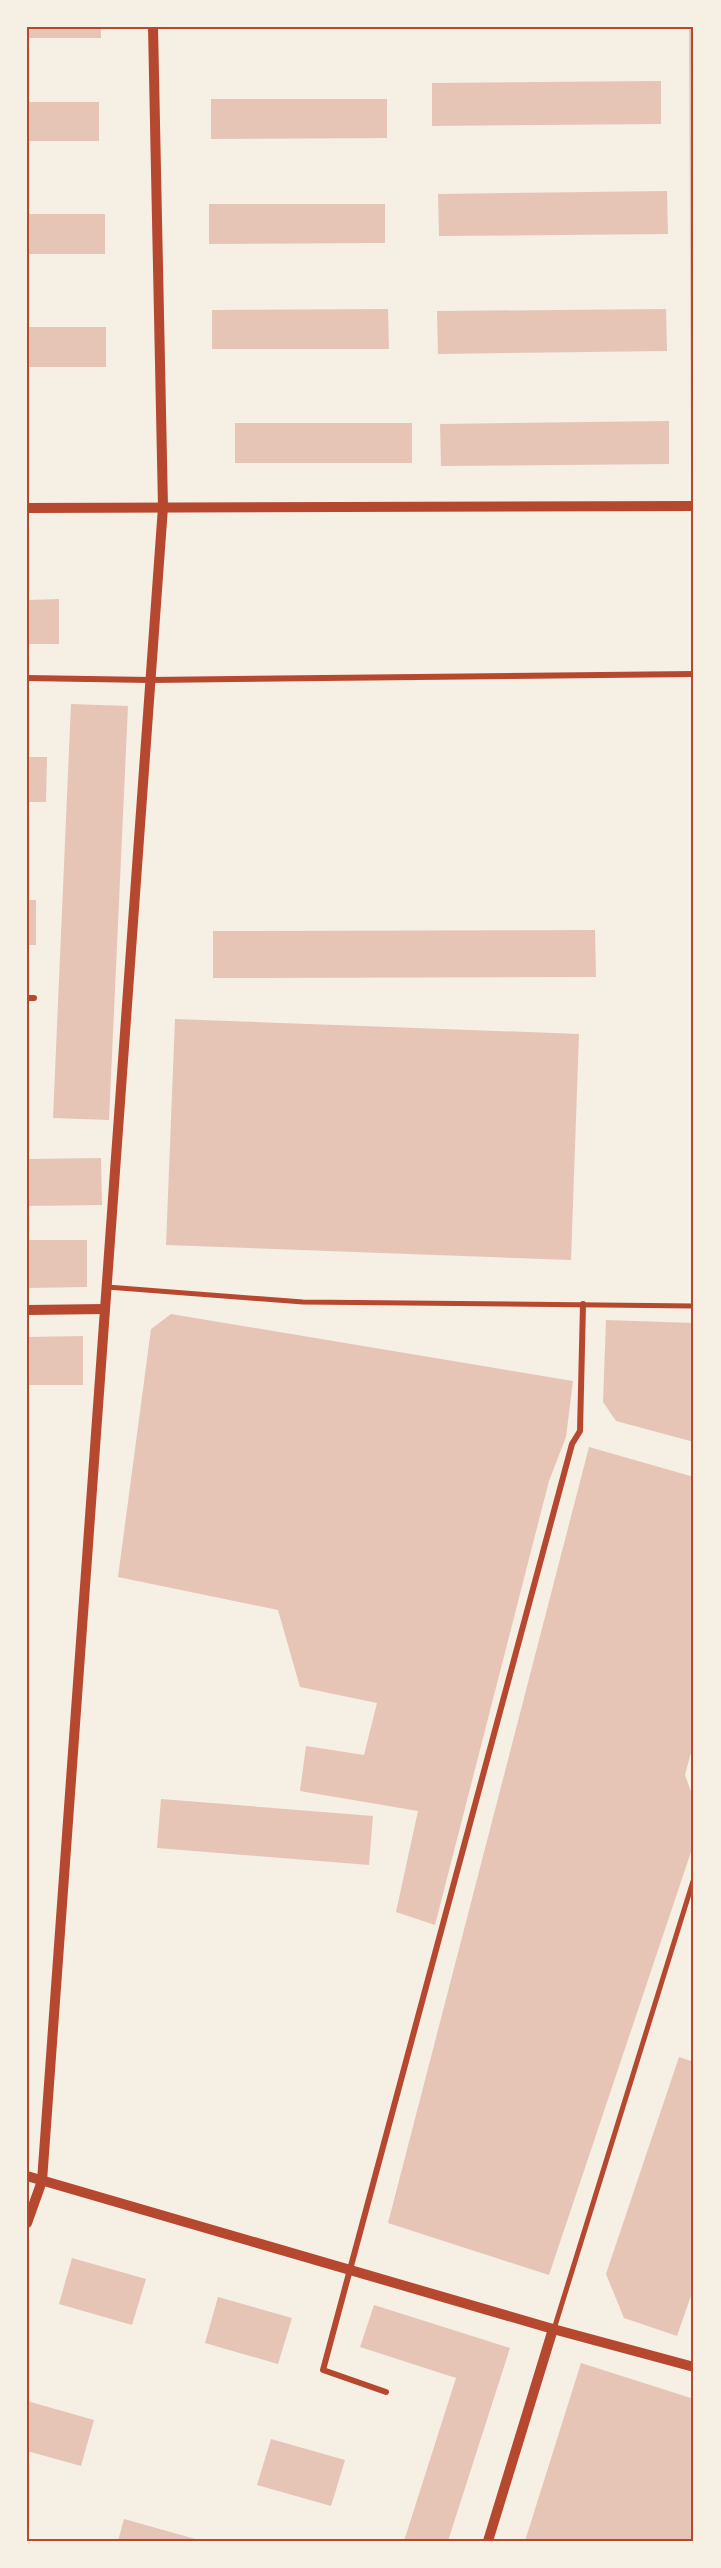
<svg xmlns="http://www.w3.org/2000/svg" width="721" height="2568" font-family="'Varela Round',sans-serif">
<style>
.building{fill:#e6c5b7}
.lines{fill:none;stroke-linecap:round;stroke-linejoin:round}
.pedestrian{stroke:#b5482f;stroke-width:5}
.minor{stroke:#b5482f;stroke-width:6}
.tertiary{stroke:#b5482f;stroke-width:10}
.neatline{fill:none;stroke:#b5482f;stroke-width:2}
</style>
<rect width="100%" height="100%" fill="#f6efe4"/>
<g class="building">
<rect x="27" y="27" width="74" height="11"/>
<path d="M689,27h5v445h-3z"/>
<path d="M661,81v43l-229,2v-43z"/>
<path d="M211,99h176v39l-176,1z"/>
<rect x="27" y="102" width="72" height="39"/>
<path d="M667,191l1,43 -229,2 -1,-42z"/>
<path d="M209,204h176v39l-176,1z"/>
<rect x="27" y="214" width="78" height="40"/>
<path d="M388,309l1,40h-177v-39z"/>
<path d="M666,309l1,42 -229,3 -1,-43z"/>
<rect x="27" y="327" width="79" height="40"/>
<path d="M669,421v43l-228,2 -1,-42z"/>
<rect x="235" y="423" width="177" height="40"/>
<path d="M59,599v45h-32v-44z"/>
<path d="M71,704l57,2 -19,414 -56,-2z"/>
<path d="M27,757h20l-1,45h-19z"/>
<rect x="27" y="900" width="9" height="45"/>
<path d="M595,930l1,47 -383,1v-47z"/>
<path d="M175,1019l404,15 -8,226 -405,-15z"/>
<path d="M101,1158l1,47 -75,1v-47z"/>
<path d="M27,1240h60v47l-60,1z"/>
<path d="M171,1314l402,67 -7,56 -17,44 -114,444 -39,-13 22,-101 -118,-20 6,-45 58,9 13,-52 -77,-16 -22,-77 -160,-33 33,-248z"/>
<path d="M606,1320l88,3v119l-78,-21 -13,-19z"/>
<path d="M83,1336v49h-56v-48z"/>
<path d="M589,1447l105,30v264l-9,34 9,25v43l-145,432 -161,-52z"/>
<path d="M161,1799l212,17 -4,49 -212,-17z"/>
<path d="M679,2057l15,5v225l-17,49 -53,-18 -18,-44z"/>
<path d="M72,2258l74,21 -14,46 -73,-21z"/>
<path d="M218,2297l74,21 -14,46 -73,-21z"/>
<path d="M374,2305l136,43 -62,193h-44l52,-163 -96,-31z"/>
<path d="M581,2363l113,36v142h-169z"/>
<path d="M27,2401l67,19 -13,46 -54,-15z"/>
<path d="M271,2439l74,21 -14,46 -74,-21z"/>
<path d="M124,2519l75,21v1h-81z"/>
</g>
<g class="lines">
<g class="pedestrian">
<path d="M107,1287l196,15 391,4"/>
<path d="M554,2329l140,-451"/>
</g>
<g class="minor">
<path d="M27,678l123,2 544,-6"/>
<path d="M27,998h7"/>
<path d="M386,2392l-63,-22 249,-926 8,-13 3,-127"/>
</g>
<g class="tertiary">
<path d="M27,508l667,-2"/>
<path d="M27,1310l78,-1"/>
<path d="M27,2176l526,153 141,38"/>
<path d="M27,2223l15,-42 121,-1674 -10,-480"/>
<path d="M488,2541l65,-212"/>
</g>
</g>
<rect width="721" height="2568" fill="none" stroke="#f6efe4" stroke-width="57"/>
<rect x="28" y="28" width="664" height="2512" class="neatline"/>
</svg>
